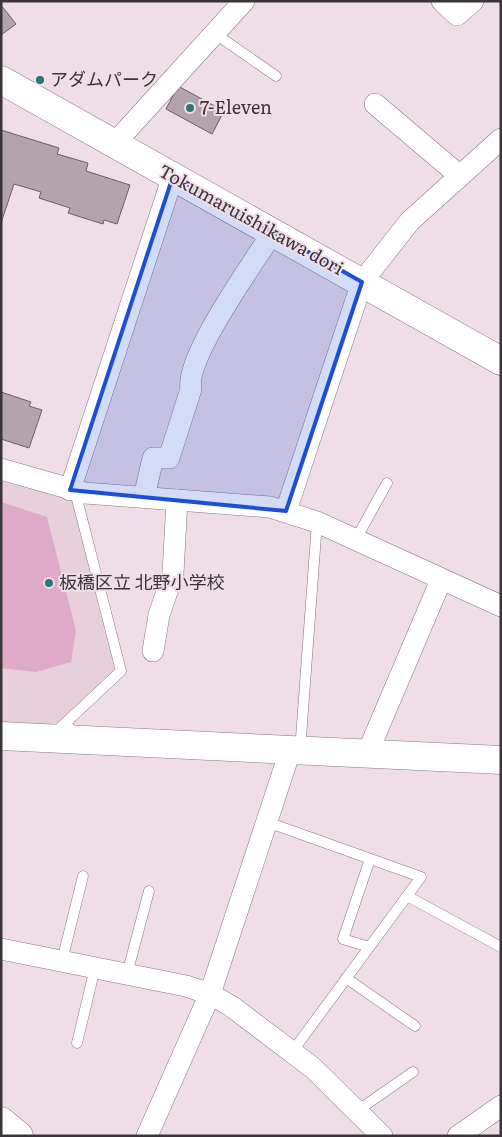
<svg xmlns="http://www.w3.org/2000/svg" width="502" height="1137" font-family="Literata,'Noto Sans JP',serif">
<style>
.built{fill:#e7cfdc}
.pitch{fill:#deaac8}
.building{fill:#b3a3ac;stroke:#6c5d66}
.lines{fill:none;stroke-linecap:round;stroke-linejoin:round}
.lane-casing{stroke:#877880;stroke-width:11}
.street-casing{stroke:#877880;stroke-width:22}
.secondary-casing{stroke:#877880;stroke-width:29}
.lane{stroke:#fff;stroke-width:10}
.street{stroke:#fff;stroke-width:21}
.secondary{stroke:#fff;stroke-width:28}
.marked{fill:#1d4ed8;fill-opacity:0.2;stroke:#1d4ed8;stroke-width:4;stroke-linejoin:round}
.poi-dot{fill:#2b757b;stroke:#efdee7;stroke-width:2}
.labels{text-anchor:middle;stroke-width:4;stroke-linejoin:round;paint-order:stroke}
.poi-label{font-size:18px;fill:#3b3438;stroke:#efdee7;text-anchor:start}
.street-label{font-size:18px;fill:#3b3438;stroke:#efdee7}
</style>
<rect width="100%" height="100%" fill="#efdee7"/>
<path class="built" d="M1,476l67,21 8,8 40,156 -3,13 -46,42 -14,9 -52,-3z"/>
<path class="pitch" d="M1,502l46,15 29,114 -5,31 -35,10 -35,-4z"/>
<g class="building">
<path d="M1,5l15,19 -15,11z"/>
<path d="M178,86l46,25 -12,23 -46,-25z"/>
<path d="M1,130l58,18 -2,6 31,9 -2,8 44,14 -13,39 -13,-4 -1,4 -35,-11 2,-5 -31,-10 2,-6 -27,-8 -13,39z"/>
<path d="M1,392l30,10 -2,4 13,4 -13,38 -28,-9z"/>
</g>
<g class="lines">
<defs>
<g id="lane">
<path d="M214,33l62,43"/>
<path d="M356,539l31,-56"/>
<path d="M70,728h-10l61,-57 -44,-172 1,-7"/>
<path d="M300,751l17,-229"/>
<path d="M267,822l154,55 -129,175"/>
<path d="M407,896l94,51"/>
<path d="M369,947l-26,-8 27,-80"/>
<path d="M62,961l21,-85"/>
<path d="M127,974l22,-83"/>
<path d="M346,978l69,48"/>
<path d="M77,1043l18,-75"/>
<path d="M357,1111l56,-39"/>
</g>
<g id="street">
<path d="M442,1l15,14 16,-14"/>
<path d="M375,104l85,72"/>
<path d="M115,143l129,-142"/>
<path d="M1,469l84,24 185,14 47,15 184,84"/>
<path d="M70,490l103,-314"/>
<path d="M144,497l9,-39h16l22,-69c-7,-30 63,-127 82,-157"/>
<path d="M286,511l76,-229 48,-61 91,-82"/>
<path d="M153,651l6,-36 14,-41 4,-74"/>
<path d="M367,754l74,-174"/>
<path d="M1,949l185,37 24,8 21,12 82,62 69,68"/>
<path d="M147,1136l63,-142 80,-243"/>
<path d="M458,1136l43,-30"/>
</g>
<g id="secondary">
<path d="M1,80l500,281"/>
<path d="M1,736l500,24"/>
<path d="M1,1121l18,15"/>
</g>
</defs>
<use href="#lane" class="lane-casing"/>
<use href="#street" class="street-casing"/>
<use href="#secondary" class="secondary-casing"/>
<use href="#lane" class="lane"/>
<use href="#street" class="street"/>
<use href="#secondary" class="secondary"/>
</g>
<path class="marked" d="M173,176l189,106 -76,229 -216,-21z"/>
<g class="poi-dot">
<circle cx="40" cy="80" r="5"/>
<circle cx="190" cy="108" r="5"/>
<circle cx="49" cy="583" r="5"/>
</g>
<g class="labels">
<g class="poi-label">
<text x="50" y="86">アダムパーク</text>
<text x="200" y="114">7-Eleven</text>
<text x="59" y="589">板橋区立 北野小学校</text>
</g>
<g class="street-label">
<text transform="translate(251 220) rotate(29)" y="6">Tokumaruishikawa dori</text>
</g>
</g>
<rect width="502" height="1137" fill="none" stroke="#3b3438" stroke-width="5"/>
</svg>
